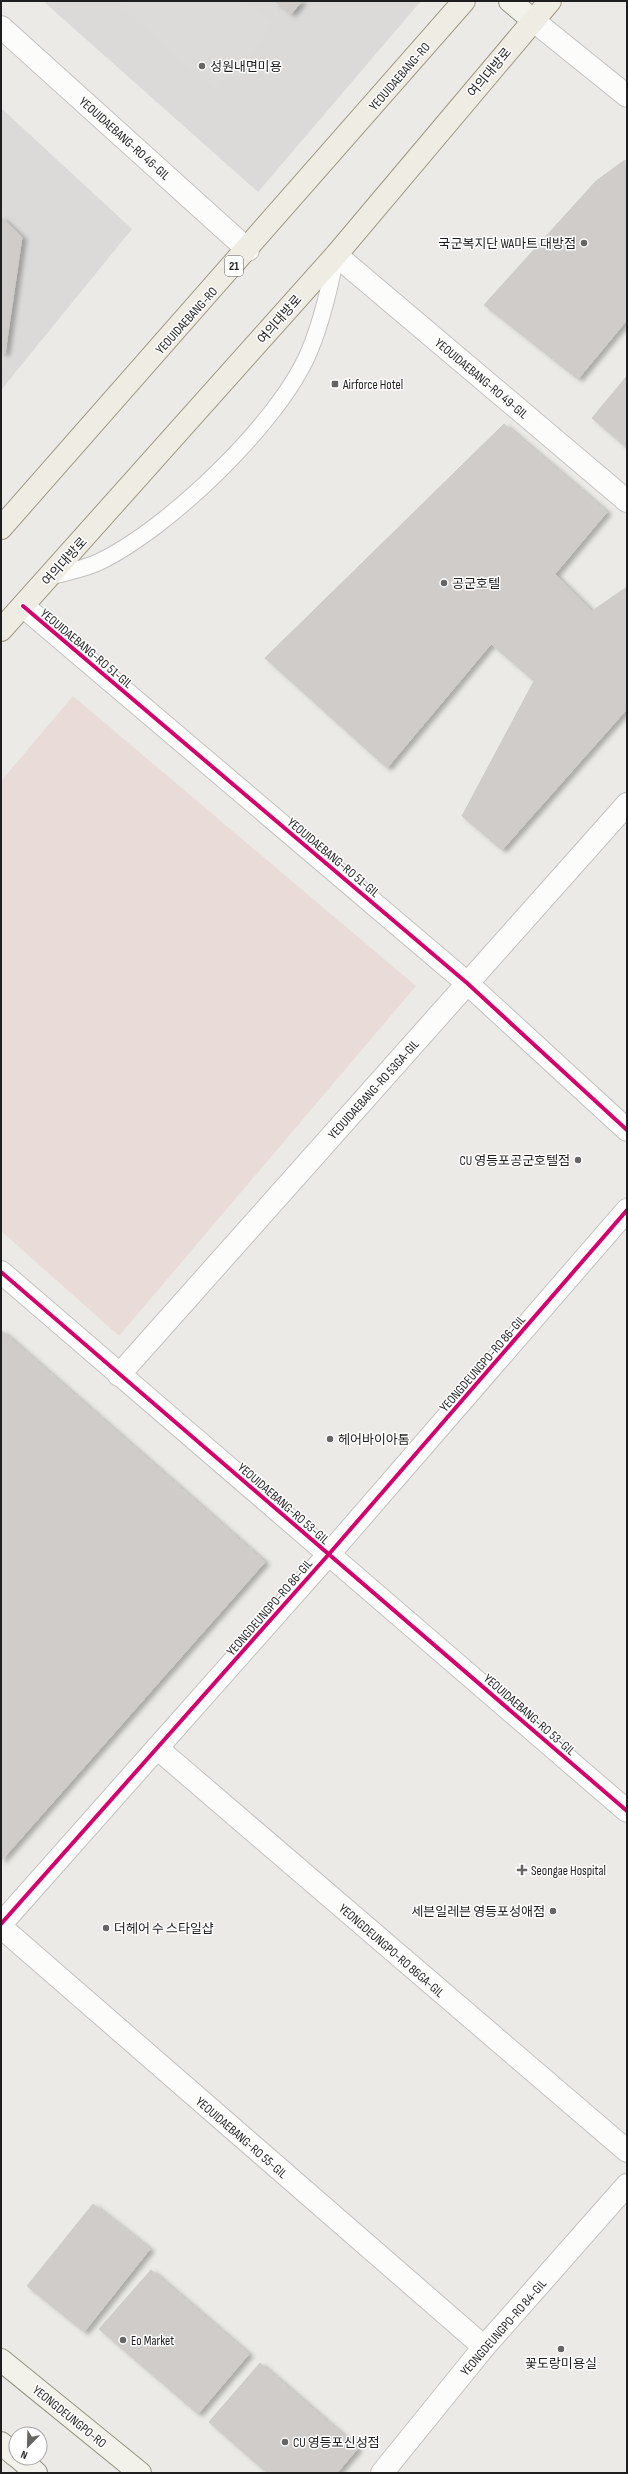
<svg xmlns="http://www.w3.org/2000/svg" width="628" height="2474" font-family="'Sofia Sans Condensed','Noto Sans KR',sans-serif">
<style>
.residential{fill:#dbdad8}
.commercial{fill:#e9dcd8}
.parking{fill:#dcdbda}
.building{fill:#cfccc9;stroke:#cfccc8;filter:url(#shadow)}
.lines{fill:none;stroke-linecap:round;stroke-linejoin:round}
.lane-casing{stroke:#c3c2c1;stroke-width:18}
.street-casing{stroke:#c3c2c1;stroke-width:24}
.secondary-casing{stroke:#929480;stroke-width:24}
.primary-casing{stroke:#a19984;stroke-width:24}
.lane{stroke:#fcfcfb;stroke-width:16}
.street{stroke:#fcfcfb;stroke-width:22}
.secondary{stroke:#f2f2ea;stroke-width:22}
.primary{stroke:#efece4;stroke-width:22}
.cycleway-casing{stroke:#fff;stroke-width:6}
.cycleway{stroke:#d6006c;stroke-width:4}
.poi-dot{fill:#666564;stroke:#fff;stroke-width:1.5}
.labels{text-anchor:middle;stroke-width:3;stroke-linejoin:round;paint-order:stroke}
.shield{fill:#fff;stroke:#626262;stroke-width:1}
.shield-label{font-size:12px;font-weight:bold;fill:#1e1e1e}
.poi-label{font-size:13px;fill:#1e1e1e;stroke:#fff;text-anchor:start}
.street-label{font-size:13px;fill:#1e1e1e;stroke:#fff}
</style>
<defs>
<filter id="shadow"><feDropShadow dx="4.5" dy="2.5" stdDeviation="2" flood-color="#0004"/></filter>
</defs>
<rect width="100%" height="100%" fill="#eceae6"/>
<g class="residential">
<path d="M43,1h378l-163,191z"/>
<path d="M1,108l131,121 -131,161z"/>
</g>
<path class="commercial" d="M73,696l343,290 -297,350 -118,-105v-450z"/>
<path class="parking" d="M115,1h129l29,25 -56,65z"/>
<g class="building">
<path d="M275,1h27l-11,13z"/>
<path d="M625,160l2,160 -49,59 -94,-74 112,-124z"/>
<path d="M1,217l21,20 -17,116h-4z"/>
<path d="M627,376v72l-35,-30z"/>
<path d="M504,424l103,88 -52,62 37,37 35,-24v122l-125,141 -40,-34 72,-135 -43,-37 -104,124 -122,-110z"/>
<path d="M1,1330l264,232 -264,299z"/>
<path d="M93,2204l57,45 -66,83 -57,-46z"/>
<path d="M151,2270l98,84 -51,60 -99,-85z"/>
<path d="M260,2363l98,85 -21,25h-70l-58,-51z"/>
</g>
<g class="lines">
<defs>
<path id="lane" d="M50,577c16,-5 34,-8 49,-15 69,-33 180,-139 210,-210 13,-31 20,-63 27,-96"/>
<g id="street">
<path d="M534,21l93,75"/>
<path d="M1,27l247,223"/>
<path d="M336,255l291,246"/>
<path d="M23,606l444,377 160,147"/>
<path d="M1,1272l626,539"/>
<path d="M119,1375l508,-571"/>
<path d="M157,1748l470,403"/>
<path d="M1,1924l328,-370 298,-344"/>
<path d="M1,1927l483,420"/>
<path d="M382,2473l102,-126 143,-162"/>
</g>
<g id="secondary">
<path d="M510,1l24,20"/>
<path d="M1,2360l139,113"/>
<path d="M1,2443l15,13"/>
<path d="M19,2458l17,15"/>
</g>
<g id="primary">
<path d="M1,528l463,-527"/>
<path d="M1,630l335,-375 214,-254"/>
</g>
</defs>
<use href="#lane" class="lane-casing"/>
<use href="#street" class="street-casing"/>
<use href="#secondary" class="secondary-casing"/>
<use href="#primary" class="primary-casing"/>
<use href="#lane" class="lane"/>
<use href="#street" class="street"/>
<use href="#secondary" class="secondary"/>
<use href="#primary" class="primary"/>
<defs>
<g id="cycleway">
<path d="M23,606l444,377 160,147"/>
<path d="M1,1272l626,539"/>
<path d="M1,1924l328,-370 298,-344"/>
</g>
</defs>
<use href="#cycleway" class="cycleway-casing"/>
<use href="#cycleway" class="cycleway"/>
</g>
<g class="poi-dot">
<circle cx="202" cy="66" r="4"/>
<circle cx="584" cy="243" r="4"/>
<rect x="331" y="380" width="8" height="8" rx="2"/>
<circle cx="444" cy="583" r="4"/>
<circle cx="578" cy="1160" r="4"/>
<circle cx="330" cy="1439" r="4"/>
<path d="M520 1864h4v4h4v4h-4v4h-4v-4h-4v-4h4z"/>
<circle cx="553" cy="1911" r="4"/>
<circle cx="106" cy="1928" r="4"/>
<circle cx="123" cy="2340" r="4"/>
<circle cx="561" cy="2349" r="4"/>
<circle cx="285" cy="2442" r="4"/>
</g>
<g class="labels">
<rect class="shield" x="225" y="256" width="18" height="20" rx="3"/>
<g class="shield-label">
<text x="234" y="270">21</text>
</g>
<g class="poi-label">
<text x="210" y="71">성원내면미용</text>
<text x="576" y="248" text-anchor="end">국군복지단 WA마트 대방점</text>
<text x="343" y="389">Airforce Hotel</text>
<text x="452" y="588">공군호텔</text>
<text x="570" y="1165" text-anchor="end">CU 영등포공군호텔점</text>
<text x="338" y="1444">헤어바이아톰</text>
<text x="531" y="1875">Seongae Hospital</text>
<text x="545" y="1916" text-anchor="end">세븐일레븐 영등포성애점</text>
<text x="114" y="1933">더헤어 수 스타일샵</text>
<text x="131" y="2345">Eo Market</text>
<text x="561" y="2368" text-anchor="middle">꽃도랑미용실</text>
<text x="293" y="2447">CU 영등포신성점</text>
</g>
<g class="street-label">
<text transform="translate(489 72) rotate(-50)" y="5">여의대방로</text>
<text transform="translate(399 76) rotate(-49)" y="5">YEOUIDAEBANG-RO</text>
<text transform="translate(125 138) rotate(42)" y="5">YEOUIDAEBANG-RO 46-GIL</text>
<text transform="translate(279 319) rotate(-49)" y="5">여의대방로</text>
<text transform="translate(186 320) rotate(-48)" y="5">YEOUIDAEBANG-RO</text>
<text transform="translate(482 378) rotate(40)" y="5">YEOUIDAEBANG-RO 49-GIL</text>
<text transform="translate(64 561) rotate(-48)" y="5">여의대방로</text>
<text transform="translate(87 648) rotate(40)" y="5">YEOUIDAEBANG-RO 51-GIL</text>
<text transform="translate(334 857) rotate(40)" y="5">YEOUIDAEBANG-RO 51-GIL</text>
<text transform="translate(373 1089) rotate(-48)" y="5">YEOUIDAEBANG-RO 53GA-GIL</text>
<text transform="translate(482 1363) rotate(-49)" y="5">YEONGDEUNGPO-RO 86-GIL</text>
<text transform="translate(284 1503) rotate(41)" y="5">YEOUIDAEBANG-RO 53-GIL</text>
<text transform="translate(269 1607) rotate(-49)" y="5">YEONGDEUNGPO-RO 86-GIL</text>
<text transform="translate(530 1714) rotate(41)" y="5">YEOUIDAEBANG-RO 53-GIL</text>
<text transform="translate(392 1950) rotate(41)" y="5">YEONGDEUNGPO-RO 86GA-GIL</text>
<text transform="translate(242 2137) rotate(41)" y="5">YEOUIDAEBANG-RO 55-GIL</text>
<text transform="translate(503 2327) rotate(-49)" y="5">YEONGDEUNGPO-RO 84-GIL</text>
<text transform="translate(70 2416) rotate(39)" y="5">YEONGDEUNGPO-RO</text>
</g>
</g>
<rect width="628" height="2474" fill="none" stroke="#1e1e1e" stroke-width="4"/>
<g transform="translate(28 2446) rotate(203)"><circle r="19" fill="#ffffff" stroke="#a5a5a5"/>
<path d="M0-3L7 15L0 10L-7 15Z" fill="#666564"/>
<text y="-6" font-size="11" font-weight="bold" text-anchor="middle" fill="#1e1e1e">N</text>
</g>
</svg>
